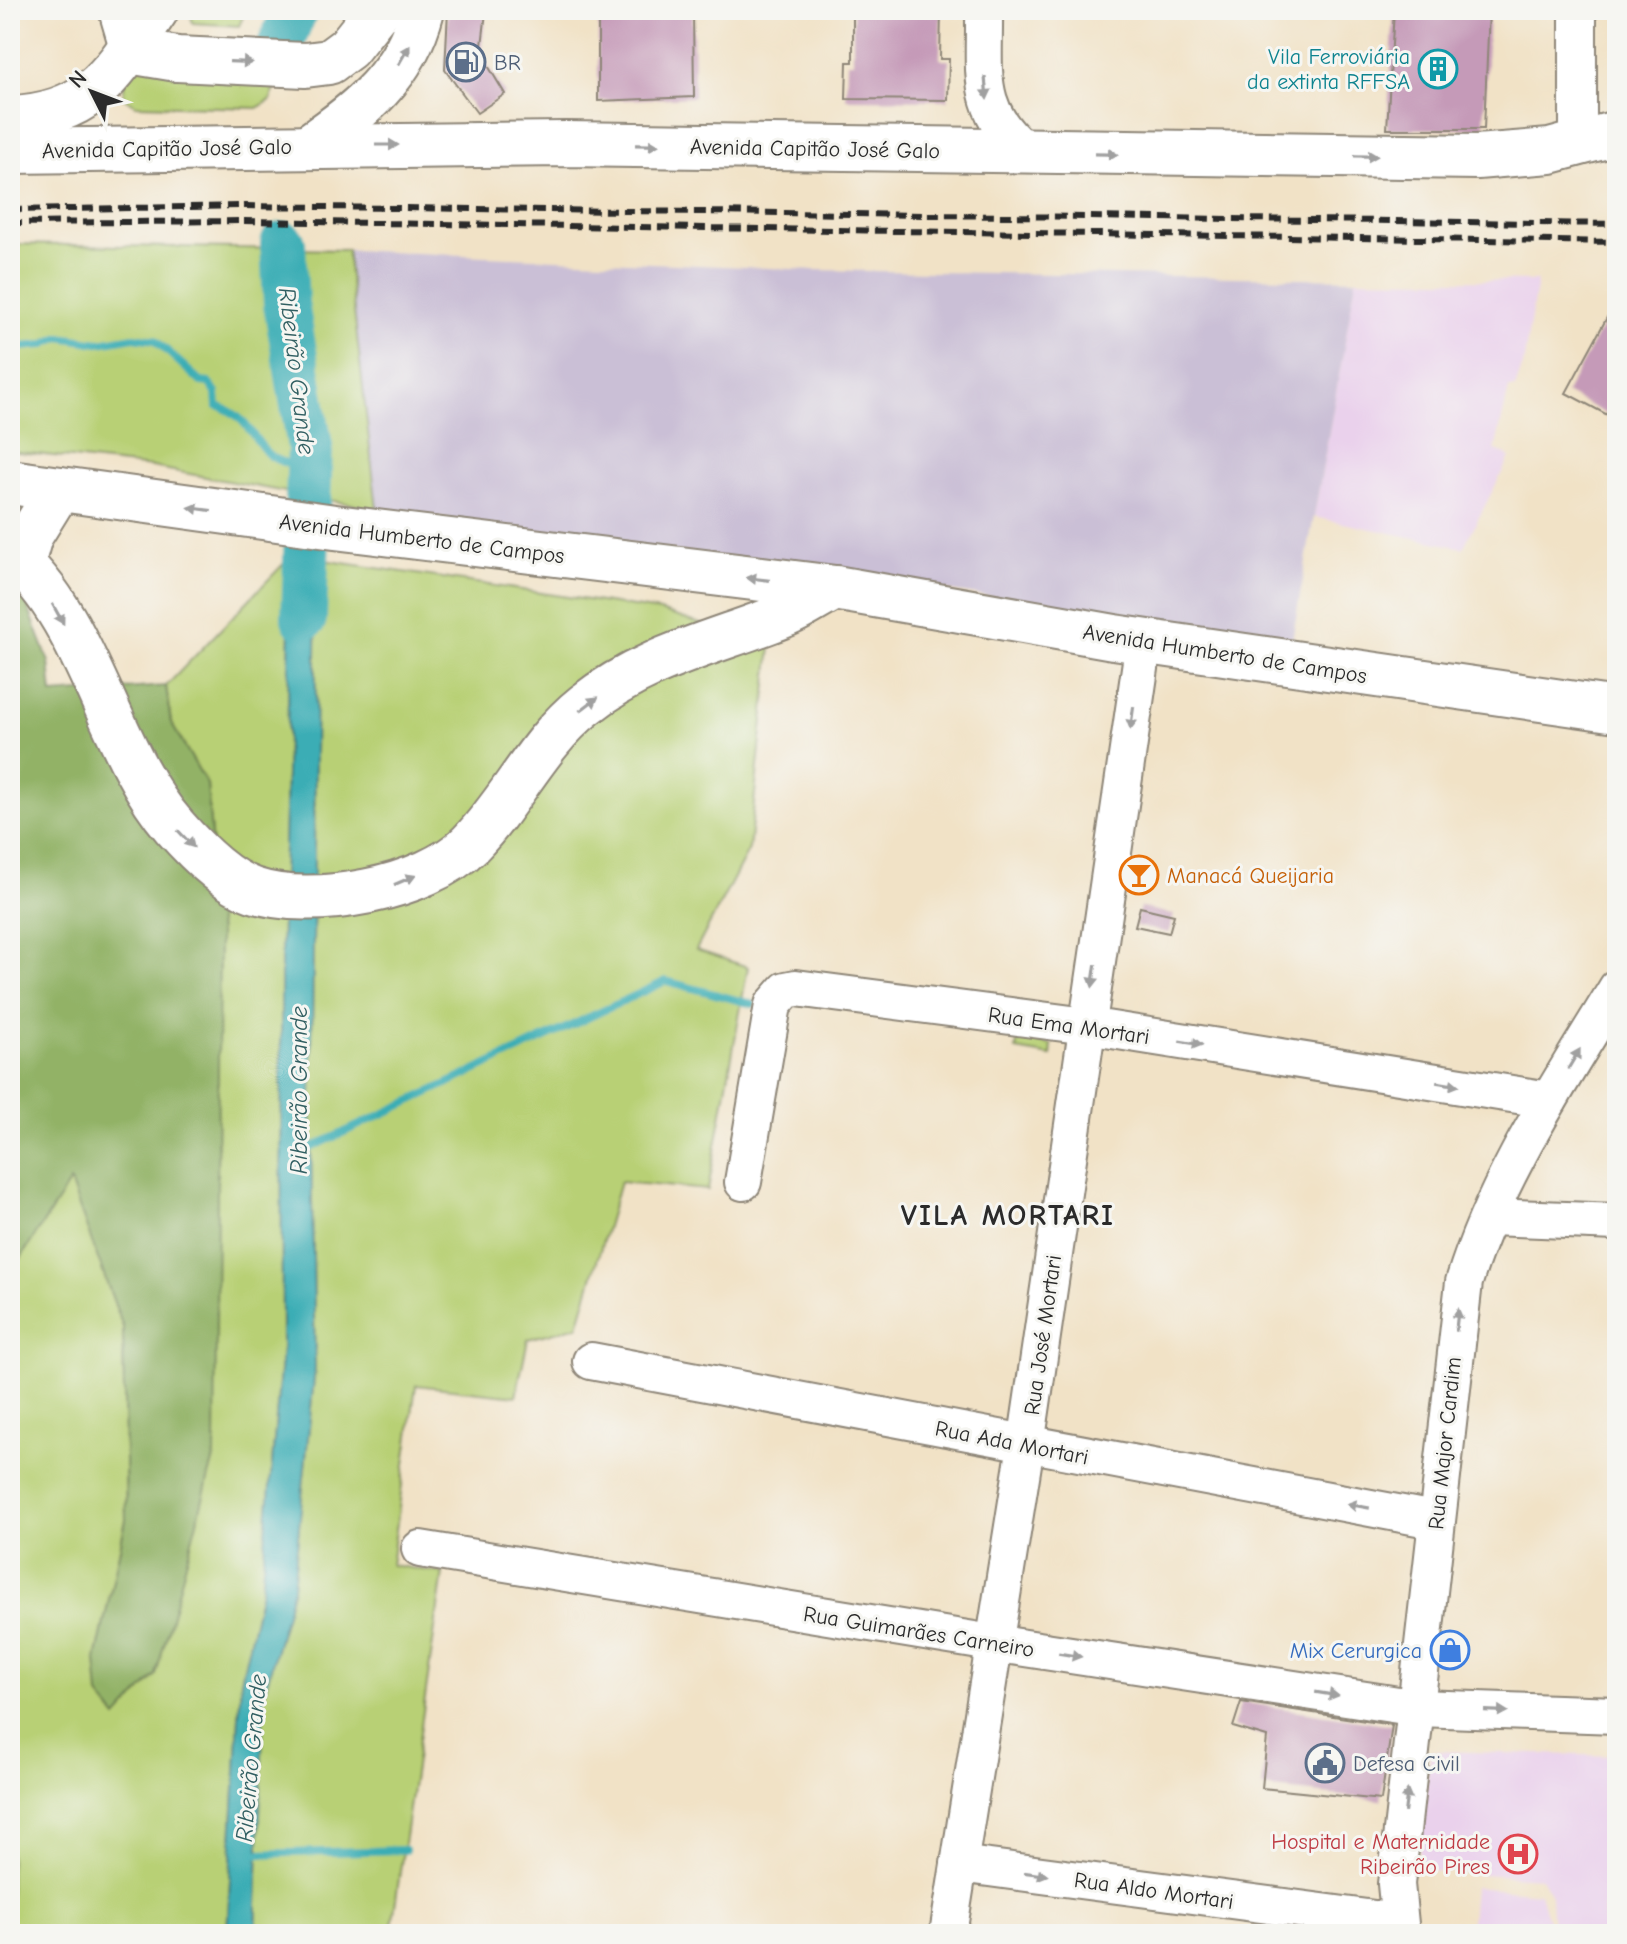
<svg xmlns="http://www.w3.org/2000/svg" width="1627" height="1944" font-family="'Comic Neue',sans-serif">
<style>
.built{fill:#ead1ec}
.industrial{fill:#cabfd6}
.green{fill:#b8d075;stroke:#727e50;stroke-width:2}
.forest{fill:#92b266;stroke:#5e6e48;stroke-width:2}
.water{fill:#3badb5;stroke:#336c70;stroke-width:2}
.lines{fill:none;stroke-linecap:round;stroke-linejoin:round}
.stream{stroke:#3badb5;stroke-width:8}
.river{stroke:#3badb5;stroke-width:46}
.building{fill:#c59ab8}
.minor-casing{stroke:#8e8678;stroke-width:40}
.major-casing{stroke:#8e8678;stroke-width:48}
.highway-casing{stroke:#8e8678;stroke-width:48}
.minor{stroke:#fff;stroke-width:36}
.major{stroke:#fff;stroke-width:44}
.highway{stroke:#fff;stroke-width:44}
.rail{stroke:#2b2b2b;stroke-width:6;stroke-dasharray:12 6;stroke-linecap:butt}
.oneway{fill:#a0a0a0}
.labels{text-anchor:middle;stroke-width:6;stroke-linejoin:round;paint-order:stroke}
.culture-label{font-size:22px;fill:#0d838f;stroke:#f6f6f2;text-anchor:end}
.service-label{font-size:22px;fill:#4e5e75;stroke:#f6f6f2;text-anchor:start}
.street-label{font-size:22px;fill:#2b2b2b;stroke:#f6f6f2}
.food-label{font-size:22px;fill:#c56008;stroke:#f6f6f2;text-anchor:start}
.shop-label{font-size:22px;fill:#366cbe;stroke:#f6f6f2;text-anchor:end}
.health-label{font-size:22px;fill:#be3a42;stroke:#f6f6f2;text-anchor:end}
.water-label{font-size:24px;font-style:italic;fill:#315f62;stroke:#f6f6f2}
.district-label{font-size:30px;font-weight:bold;letter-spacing:2px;fill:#2b2b2b;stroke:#f6f6f2}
</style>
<rect width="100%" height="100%" fill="#f6f6f2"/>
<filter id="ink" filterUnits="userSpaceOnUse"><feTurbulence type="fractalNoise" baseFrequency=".0125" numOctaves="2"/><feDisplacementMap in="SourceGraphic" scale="16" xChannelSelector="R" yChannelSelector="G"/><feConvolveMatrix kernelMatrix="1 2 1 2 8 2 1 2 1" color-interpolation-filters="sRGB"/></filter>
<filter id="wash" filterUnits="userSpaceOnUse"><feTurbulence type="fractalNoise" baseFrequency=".006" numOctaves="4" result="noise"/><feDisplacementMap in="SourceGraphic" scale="32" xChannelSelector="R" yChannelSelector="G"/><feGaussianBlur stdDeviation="1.8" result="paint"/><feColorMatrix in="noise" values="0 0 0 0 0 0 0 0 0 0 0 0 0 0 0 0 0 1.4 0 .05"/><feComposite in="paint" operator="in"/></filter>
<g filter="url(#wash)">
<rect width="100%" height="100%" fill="#f1e2c6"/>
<g class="built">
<path d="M1356,279l181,2 -14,84 -8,23h-6l-14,62 15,7 -47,91 -149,-31z"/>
<path d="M1431,1751l186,5v141l-12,1 -2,36h-50l-2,-39 -10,-17 -120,-8 -3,-33z"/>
<path d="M1474,1887l66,6 12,41h-82z"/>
</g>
<path class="industrial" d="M347,250l466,20 543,9 -64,361 -915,-131z"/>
<g class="green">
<path d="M189,10h57l-7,16 -46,-3z"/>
<path d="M136,63l134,13 4,12 -3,12 -14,8 -121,-3 -13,-8 2,-19z"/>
<path d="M10,244l337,6 30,259 -225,-42 -142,-16z"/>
<path d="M292,555l-11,402 1,391 -21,243 -20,90 -14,253h-217v-668l10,-7 50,-78 53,146 3,193 -30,140 118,-498 5,-226 -12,-151 -36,-62 -5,-37z"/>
<path d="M317,559l343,52 111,36 -22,202 -53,101 52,17 -40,223 -88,-8 -42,144 -50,13 -12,57 -100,-11 -25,180 52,8 -52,361h-135l8,-240 29,-107 22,-219 -4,-224z"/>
<path d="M1018,1039l34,6 -1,11 -35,-6z"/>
</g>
<path class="forest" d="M10,585l10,1 29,76 3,32 114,-8 5,37 36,61 12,152 -4,518 -59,221 -39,43 -18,-23 -3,-35 30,-140 -3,-193 -53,-145 -50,77 -10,7z"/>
<path class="water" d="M292,555l25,4 -6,585 4,224 -22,219 -29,107 -8,240h-29l14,-253 20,-90 21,-243 -1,-391z"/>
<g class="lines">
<g class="stream">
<path d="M10,348l33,-3 17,-8 39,6 35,-6 21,3 46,42 8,1 7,10 1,13c27,7 33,28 50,47 9,11 25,5 41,29"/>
<path d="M302,1152l364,-171 86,23"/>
<path d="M250,1854l155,-4"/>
</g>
<g class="river">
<path d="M280,46l15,-36"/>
<path d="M283,244l3,60 24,143 -6,171"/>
</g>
</g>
<g id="blocks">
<g class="building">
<path d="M448,10l38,2 -5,42 24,40 -28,19 -32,-43z"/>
<path d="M598,10h95l1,87 -96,4z"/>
<path d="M853,10h88l-1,49h9l-1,41 -102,-1 1,-37h6z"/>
<path d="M1394,10h95l-5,119h-97z"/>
<path d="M1617,299v121l-51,-27z"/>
<path d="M1140,907l34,8 -5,18 -34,-7z"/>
<path d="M1241,1702l151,23 -11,75 -119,-12 5,-51 -34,-10z"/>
</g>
</g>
</g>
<g filter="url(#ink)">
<use href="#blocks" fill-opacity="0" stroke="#8e8678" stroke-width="2"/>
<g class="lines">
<defs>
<g id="minor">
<path d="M117,10l12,41"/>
<path d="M984,10c1,62 -10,101 44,143"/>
<path d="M1578,144v-134"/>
<path d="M743,1182l30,-177 13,-15 10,-2 291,38 462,74"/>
<path d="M1489,1217l128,5"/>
<path d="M591,1361l843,159"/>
<path d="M420,1549l572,94 426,65 199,7"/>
<path d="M959,1864l438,58"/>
<path d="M948,1934l78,-489 118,-804"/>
<path d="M1401,1934l-5,-50 68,-602c32,-105 97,-201 153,-294"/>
</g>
<g id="major">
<path d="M129,51l48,8 128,6 24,-3 19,-14 30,-38"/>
<path d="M10,118c82,-3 104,-46 146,-108"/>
<path d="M309,146c53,-37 96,-70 113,-136"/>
<path d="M10,151l556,-7 911,13 73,-6 67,-18"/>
</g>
<g id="highway">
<path d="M10,482l325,45 500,61 279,49 503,73"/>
<path d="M10,554c78,62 98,196 164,272 20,23 50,54 79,64 59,20 173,-1 217,-46 42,-43 67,-101 115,-139 60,-48 133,-63 202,-91 17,-7 32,-18 48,-26"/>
<path d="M22,564l8,-28 29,-47"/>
</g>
</defs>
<use href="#minor" class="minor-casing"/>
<use href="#major" class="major-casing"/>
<use href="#highway" class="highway-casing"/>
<use href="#minor" class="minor"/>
<use href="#major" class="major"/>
<use href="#highway" class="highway"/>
<g class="rail">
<path d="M10,210l235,-4 1372,18"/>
<path d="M10,223l235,-2 1372,21"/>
</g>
</g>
<defs><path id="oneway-solid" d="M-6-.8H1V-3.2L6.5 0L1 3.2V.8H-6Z" transform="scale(2)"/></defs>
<g class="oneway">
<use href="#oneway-solid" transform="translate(404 55) rotate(-60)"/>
<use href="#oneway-solid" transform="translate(241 62) rotate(2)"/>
<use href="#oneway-solid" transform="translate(986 88) rotate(85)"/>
<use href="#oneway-solid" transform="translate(387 145)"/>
<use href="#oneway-solid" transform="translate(647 145) rotate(1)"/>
<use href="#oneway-solid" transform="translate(1106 154) rotate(1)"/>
<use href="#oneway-solid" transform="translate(1366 156) rotate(1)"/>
<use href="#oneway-solid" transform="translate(200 509) rotate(-172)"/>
<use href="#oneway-solid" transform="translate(758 579) rotate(-173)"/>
<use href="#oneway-solid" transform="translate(58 614) rotate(61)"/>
<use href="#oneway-solid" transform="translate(589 704) rotate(-37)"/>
<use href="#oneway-solid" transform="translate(1132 718) rotate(98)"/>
<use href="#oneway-solid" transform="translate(186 839) rotate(47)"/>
<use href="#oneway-solid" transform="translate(405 880) rotate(-23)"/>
<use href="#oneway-solid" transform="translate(1094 976) rotate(98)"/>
<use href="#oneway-solid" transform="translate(1191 1043) rotate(9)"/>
<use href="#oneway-solid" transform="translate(1574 1059) rotate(-59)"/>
<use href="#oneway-solid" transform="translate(1448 1084) rotate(9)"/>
<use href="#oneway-solid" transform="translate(1457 1320) rotate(-84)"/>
<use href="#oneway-solid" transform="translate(1358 1506) rotate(-170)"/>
<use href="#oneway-solid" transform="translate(1070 1655) rotate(9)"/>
<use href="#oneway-solid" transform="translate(1327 1694) rotate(9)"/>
<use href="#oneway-solid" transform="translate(1496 1711) rotate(2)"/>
<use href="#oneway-solid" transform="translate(1406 1801) rotate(-83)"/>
<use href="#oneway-solid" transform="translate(1036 1874) rotate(8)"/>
</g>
</g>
<defs>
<symbol id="fuel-ring" viewBox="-11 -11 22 22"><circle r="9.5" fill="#f6f6f2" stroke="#5c6f8a" stroke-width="1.5"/><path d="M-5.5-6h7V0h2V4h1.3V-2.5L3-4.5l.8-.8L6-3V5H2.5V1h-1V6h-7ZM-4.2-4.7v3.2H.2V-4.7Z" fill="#5c6f8a"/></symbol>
<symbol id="building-ring" viewBox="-11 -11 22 22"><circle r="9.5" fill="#f6f6f2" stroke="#0f9aa8" stroke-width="1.5"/><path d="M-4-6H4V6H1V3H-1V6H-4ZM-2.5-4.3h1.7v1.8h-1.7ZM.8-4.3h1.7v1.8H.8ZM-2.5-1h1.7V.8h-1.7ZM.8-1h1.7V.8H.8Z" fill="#0f9aa8"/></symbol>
<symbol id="bar-ring" viewBox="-11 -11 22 22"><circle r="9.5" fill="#f6f6f2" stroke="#e8710a" stroke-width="1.5"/><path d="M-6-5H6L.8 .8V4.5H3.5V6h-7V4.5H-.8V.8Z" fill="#e8710a"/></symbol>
<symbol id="shop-ring" viewBox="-11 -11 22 22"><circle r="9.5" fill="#f6f6f2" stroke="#3f7fe0" stroke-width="1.5"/><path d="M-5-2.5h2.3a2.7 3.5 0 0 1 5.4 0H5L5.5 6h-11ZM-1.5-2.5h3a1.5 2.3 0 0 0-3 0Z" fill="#3f7fe0"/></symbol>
<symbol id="civic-ring" viewBox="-11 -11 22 22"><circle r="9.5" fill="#f6f6f2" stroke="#5c6f8a" stroke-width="1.5"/><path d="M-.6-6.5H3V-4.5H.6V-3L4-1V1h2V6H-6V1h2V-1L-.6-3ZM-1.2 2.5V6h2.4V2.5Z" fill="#5c6f8a"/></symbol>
<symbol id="hospital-ring" viewBox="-11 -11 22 22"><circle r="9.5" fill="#f6f6f2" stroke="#e0444e" stroke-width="1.5"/><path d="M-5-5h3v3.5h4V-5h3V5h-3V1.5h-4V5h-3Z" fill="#e0444e"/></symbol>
</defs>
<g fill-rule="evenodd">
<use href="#fuel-ring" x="444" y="40" width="44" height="44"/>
<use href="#building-ring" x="1416" y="47" width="44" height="44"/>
<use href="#bar-ring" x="1117" y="853" width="44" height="44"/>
<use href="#shop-ring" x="1428" y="1628" width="44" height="44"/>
<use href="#civic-ring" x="1303" y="1741" width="44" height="44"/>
<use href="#hospital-ring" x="1496" y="1832" width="44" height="44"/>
</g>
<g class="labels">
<g class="culture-label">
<text x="1410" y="64">Vila Ferroviária<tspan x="1410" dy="25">da extinta RFFSA</tspan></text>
</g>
<g class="service-label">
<text x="494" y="70">BR</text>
<text x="1353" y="1771">Defesa Civil</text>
</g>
<g class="street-label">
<text transform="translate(167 148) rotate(-1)" y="8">Avenida Capitão José Galo</text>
<text transform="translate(815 148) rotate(1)" y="8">Avenida Capitão José Galo</text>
<text transform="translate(422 538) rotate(7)" y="8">Avenida Humberto de Campos</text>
<text transform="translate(1225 653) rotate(9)" y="8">Avenida Humberto de Campos</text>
<text transform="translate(1069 1025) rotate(8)" y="8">Rua Ema Mortari</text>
<text transform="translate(1042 1335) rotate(-82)" y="8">Rua José Mortari</text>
<text transform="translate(1012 1442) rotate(11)" y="8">Rua Ada Mortari</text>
<text transform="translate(1444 1443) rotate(-84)" y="8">Rua Major Cardim</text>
<text transform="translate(919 1631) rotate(9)" y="8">Rua Guimarães Carneiro</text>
<text transform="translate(1154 1890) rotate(8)" y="8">Rua Aldo Mortari</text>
</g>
<g class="food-label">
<text x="1167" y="883">Manacá Queijaria</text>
</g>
<g class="shop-label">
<text x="1422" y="1658">Mix Cerurgica</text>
</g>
<g class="health-label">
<text x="1490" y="1849">Hospital e Maternidade<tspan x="1490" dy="25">Ribeirão Pires</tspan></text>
</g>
<g class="water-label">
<text transform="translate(297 371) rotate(83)" y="8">Ribeirão Grande</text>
<text transform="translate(299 1090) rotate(-90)" y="8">Ribeirão Grande</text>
<text transform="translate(251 1758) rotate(-85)" y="8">Ribeirão Grande</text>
</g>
<g class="district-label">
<text x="1008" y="1225">VILA MORTARI</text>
</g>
</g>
<rect width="1627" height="1944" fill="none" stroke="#f6f6f2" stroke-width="40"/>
<g transform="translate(92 92) rotate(312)" stroke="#f6f6f2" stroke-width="6" paint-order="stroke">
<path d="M0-6L14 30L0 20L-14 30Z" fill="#2b2b2b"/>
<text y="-12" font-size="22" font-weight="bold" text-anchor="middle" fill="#2b2b2b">N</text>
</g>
</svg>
